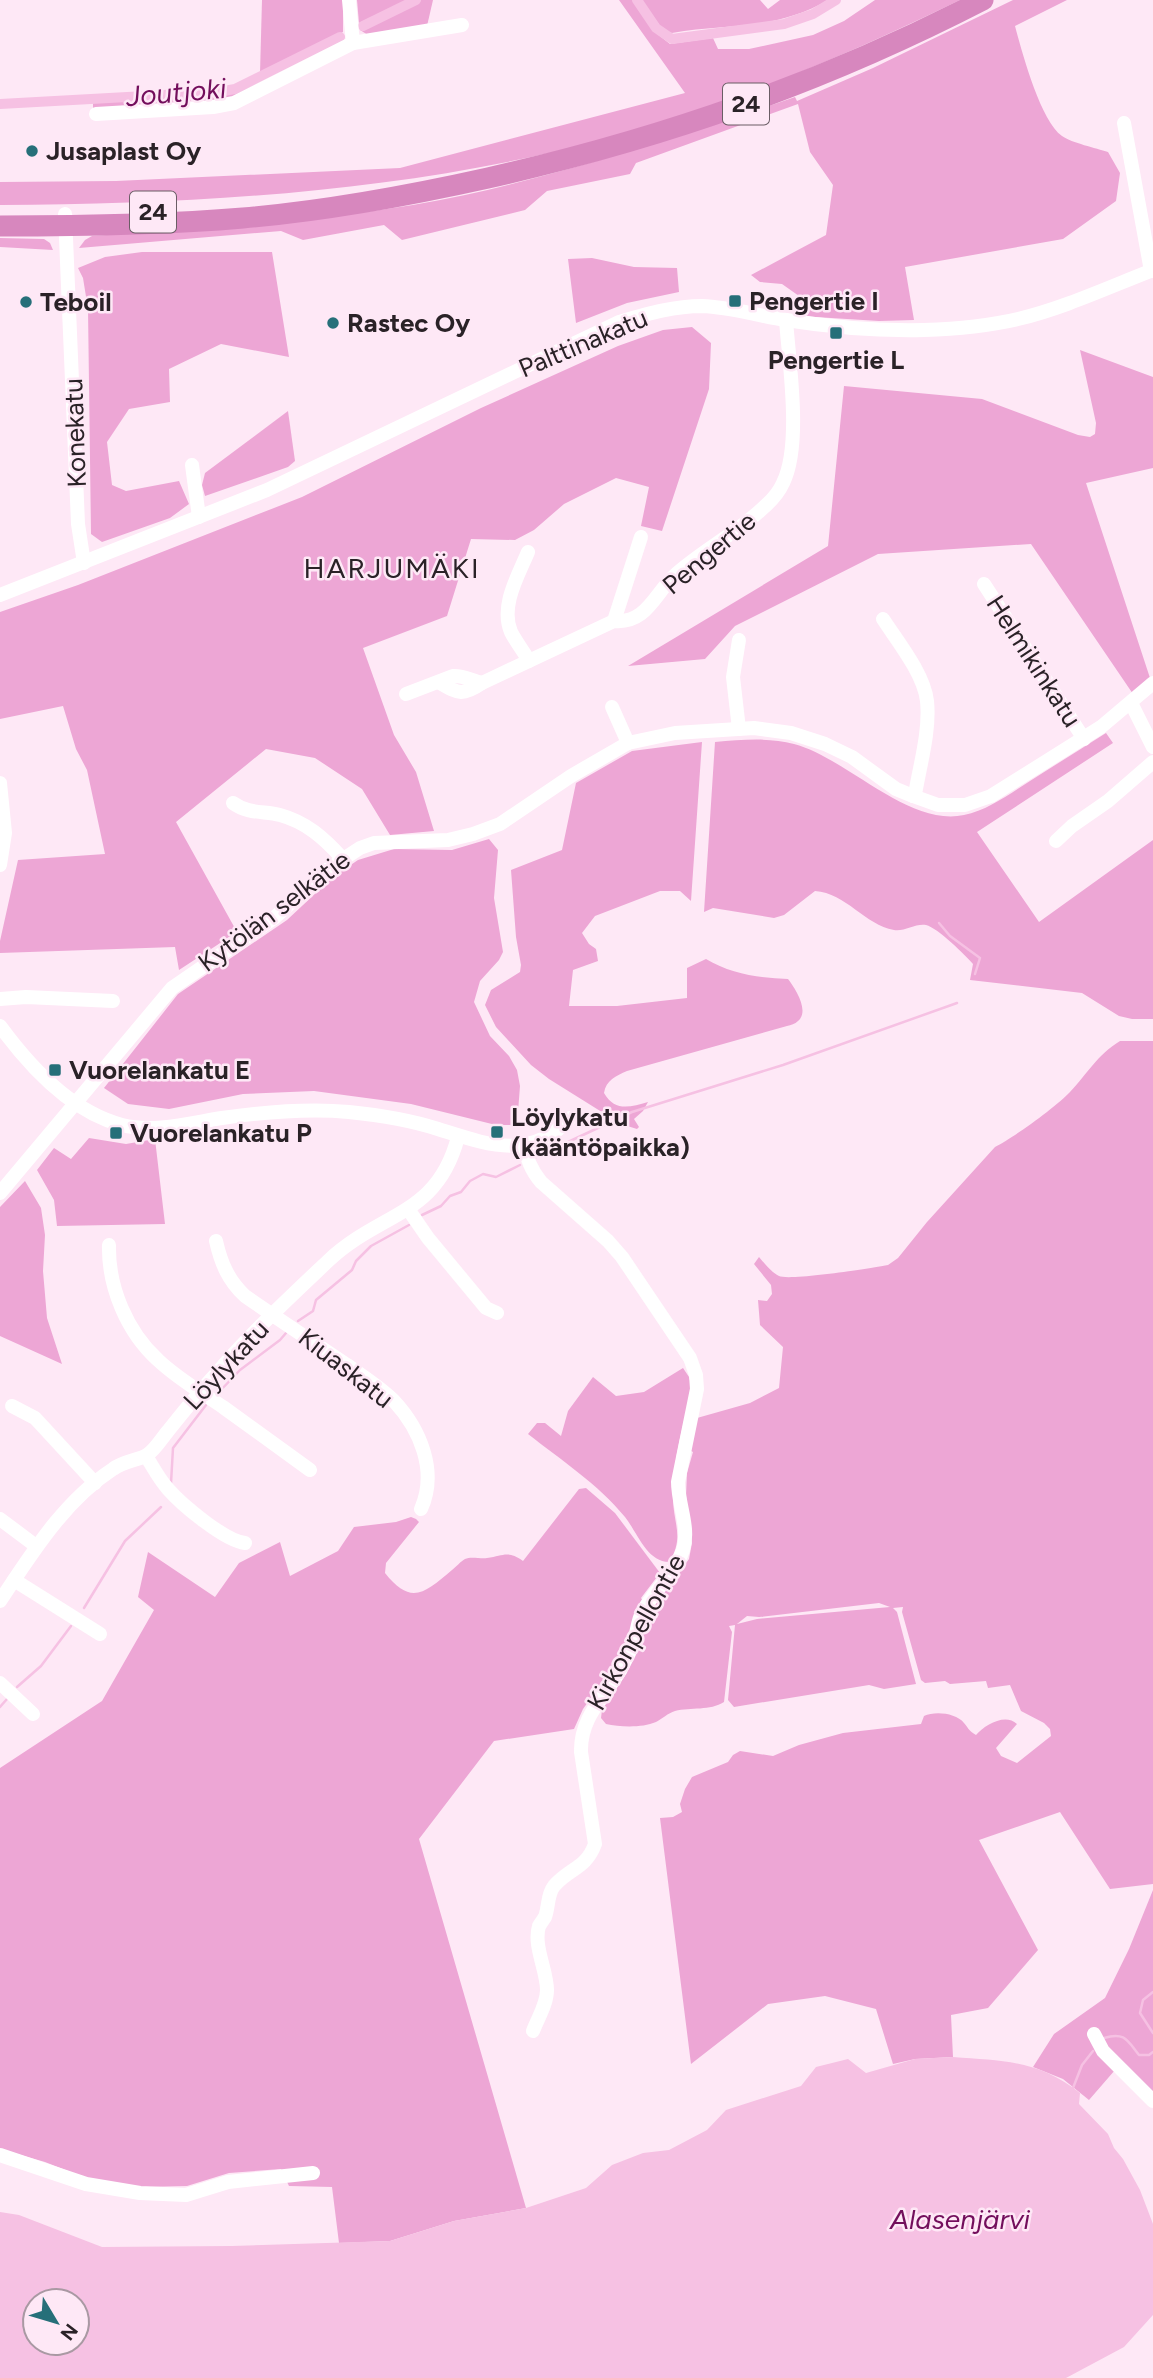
<svg xmlns="http://www.w3.org/2000/svg" width="1153" height="2378" font-family="Figtree,sans-serif">
<style>
.green{fill:#eda6d5;fill-rule:evenodd}
.water{fill:#f6c1e3;fill-rule:evenodd}
.lines{fill:none;stroke-linecap:round;stroke-linejoin:round}
.stream{stroke:#f6c1e3;stroke-width:2.5}
.canal{stroke:#f6c1e3;stroke-width:10}
.minor{stroke:#fff;stroke-width:14}
.highway{stroke:#d787be;stroke-width:21}
.poi-dot{fill:#266f79;stroke:#fee8f6;stroke-width:2.5}
.labels{text-anchor:middle;stroke-width:5;stroke-linejoin:round;paint-order:stroke}
.shield{fill:#fee8f6;stroke:#6a5d65;stroke-width:2}
.shield-label{font-size:24px;font-weight:bold;fill:#2a2227}
.poi-label{font-size:26px;font-weight:bold;fill:#2a2227;stroke:#fee8f6;text-anchor:start}
.street-label{font-size:26px;fill:#2a2227;stroke:#fee8f6}
.water-label{font-size:28px;font-style:italic;fill:#730e5c;stroke:#fee8f6}
.neighbourhood-label{font-size:28px;letter-spacing:2px;fill:#2a2227;stroke:#fee8f6}
</style>
<rect width="100%" height="100%" fill="#fee8f6"/>
<g class="green">
<path d="M262,0h81v32l-83,41z"/>
<path d="M357,0h51l-49,23z"/>
<path d="M421,0h12l-6,26 -59,9 -8,-5z"/>
<path d="M619,0h14l23,33 14,11 43,-6 5,11h31l64,-14 31,-14 31,-21h85c-115,56 -241,110 -365,142 -195,50 -395,62 -595,63v-23l116,-1 284,-13 285,-75z"/>
<path d="M641,0h119l8,9 12,-9h48c-53,31 -100,23 -156,33l-9,-3z"/>
<path d="M1013,0h54l-52,26c7,26 25,94 47,110 10,7 34,12 46,16l12,21 -4,28 -53,38 -158,28 9,53 -35,1 -80,-5 -10,-9 10,-11 -17,-12 -22,-2 -9,-7 75,-40 7,-50 -23,-33 -12,-48 -162,59 -6,11 -83,17 -22,19 -123,30 -18,-15 -81,15 -22,-9 -202,17 6,-8 7,-4c125,-9 251,-15 373,-41 113,-25 222,-61 330,-98l2,4 76,-33z"/>
<path d="M344,37l-6,10 -98,48 -30,7 -117,6v-6l124,-8 19,-4z"/>
<path d="M0,238l44,1 6,4 3,7 -53,-3z"/>
<path d="M142,252h130l17,105 -68,-13 -52,25 1,33 -41,7 -22,33 5,43 14,6 53,-10 10,23 -19,14 -68,24 -11,-8 -3,-225 -5,-31 -5,-10 27,-11z"/>
<path d="M592,258l42,9 43,1 2,24 -52,11 -51,20 -8,-64z"/>
<path d="M692,327l19,16 -2,46 -47,142 -21,-5 8,-39 -33,-9 -52,26 -30,26 -19,10 -44,-1 -24,77 -84,32 31,87 22,37 18,59 -44,4 -28,-46 -47,-31 -49,-9 -90,73 61,110 -58,38 -4,-23 -175,6v-12l18,-81 87,-6 -18,-84 -11,-21 -13,-43 -63,13v-107l78,-27 224,-88 179,-89 137,-62 45,-16z"/>
<path d="M1080,350l73,27v91l-67,15 64,195 -17,16 -102,-150 -153,10 -143,72 -30,33 -77,7 200,-120 16,-160 138,13 96,36 12,2 5,-3 1,-11z"/>
<path d="M288,411l7,50 -7,6 -83,29 -3,-11 3,-12z"/>
<path d="M1106,733l7,10 -136,89 62,90 114,-82v179h-21l-13,-3 -37,-23 -112,-13 3,-16c-8,-9 -35,-36 -47,-39 -10,-2 -22,7 -32,5 -29,-5 -48,-37 -79,-39l-31,24 -10,3 -61,-10 -9,4 11,-170c26,-2 54,-5 79,2 53,14 114,83 170,71 24,-5 45,-21 66,-34 25,-16 51,-32 76,-48z"/>
<path d="M702,742l-11,159 -11,-10h-20l-65,25 -13,17 7,11 7,5 2,12 -25,9 -4,36h48l70,-8v-30l19,-9c25,15 53,19 82,20 7,9 22,32 10,42 -3,3 -7,4 -11,5l-160,45c-11,5 -21,9 -23,22 11,19 26,14 44,9l-5,9 -9,8 5,8 -2,2 -16,-5 -72,-45 -18,-14 -35,-38 -11,-22 6,-15 29,-18 1,-7 -5,-28 -5,-67 51,-20 14,-67 56,-32z"/>
<path d="M489,839l9,11 -4,48 9,54 -4,8 -19,21 -6,21 16,34 19,20 8,14 3,16 -3,39h-21l-85,-21 -97,-13 -71,3 -74,15 -41,-5 -24,-16 74,-94 109,-74 46,-43 25,-17 36,-11 58,1z"/>
<path d="M1120,1041h33v843l-43,5 -50,-77 -81,28 59,110 -50,58 -37,7 2,42 -38,2 -22,5 -17,-55 -51,-13 -57,8 -77,60 -31,-246 13,-1 9,-5 -2,-8 5,-15 7,-12 36,-15 5,-7 7,-4 33,5 26,-11 44,-12 78,-9 3,-8c11,-5 32,-3 40,7 5,6 5,8 12,12 9,-10 29,-22 41,-11l-21,24 5,8 16,7 34,-27 -1,-7 -6,-6 -23,-12 -11,-26 -22,3 -2,-7 -36,3 -5,-3 -20,2 -4,-3 -19,-68 1,-5 -10,1 4,4 19,72 -32,5 -15,-4 -135,22 -6,-7 7,-75 -6,1 3,6 -8,70c-14,9 -33,5 -49,9 -7,2 -13,8 -19,11 -14,6 -36,5 -50,2l-5,-6 1,-8 25,-37 3,-13 26,-56 33,-45 3,-16 -6,-47 1,-23 6,-21 -4,-2 8,-32 53,-15 29,-15 4,-41 -23,-22 -2,-25 9,1 5,-7 -1,-9 -17,-21 5,-7c6,7 12,15 20,19 10,5 94,-8 109,-11l10,-7 29,-36 68,-75c18,-9 61,-40 75,-55 18,-19 27,-37 50,-51zM879,1603l11,4 -133,12 -20,5 10,-8 12,1z"/>
<path d="M89,1138l37,6 29,-5 10,85 -108,2 -3,-26 -17,-30 17,-22 17,11z"/>
<path d="M25,1181l16,27 4,27 -2,36 4,47 15,46 -62,-28v-129z"/>
<path d="M683,1368l6,9 3,11c-8,35 -20,74 -19,110 0,25 12,40 -4,64 -22,0 -32,-30 -44,-45 -27,-33 -64,-57 -97,-83l9,-11h8l16,13 7,-25 25,-34 23,19 28,-4z"/>
<path d="M586,1488l29,25 45,60 -19,25 3,4 -24,55 -37,52 -9,20 -80,12 -75,98 107,369 -72,13 -64,20 -51,2 -7,-56 -43,-1 -8,-17 -52,4 -42,13 -46,1 -40,-3 -56,-22 -45,-13v-381l102,-67 52,-91 -16,-13 10,-45 67,45 24,-34 41,-21 10,34 48,-25 16,-24 42,-5 15,-5 5,2 3,3 -33,41 -1,10c26,33 40,20 67,-3 4,-3 9,-9 13,-11 6,-3 15,0 22,-1 17,-2 20,-8 36,3l56,-72z"/>
<path d="M1153,1890v218l-38,-38 -26,30 -26,-21 -30,-12 21,-33 51,-36 24,-49z"/>
</g>
<path class="water" d="M953,2057c51,4 85,3 127,36l-1,11 29,30 6,14 9,11 17,31 13,34v91l-29,32 -58,31h-1066v-166l19,3 83,32 130,-1 158,-5 64,-20 72,-13 60,-20 26,-23 31,-12 26,-3 38,-20 19,-20 75,-24 15,-19 32,-8 18,14 49,-14zM35,2301h42v42h-42z"/>
<g class="lines">
<g class="stream">
<path d="M939,923l11,13 30,22 -5,16"/>
<path d="M536,1157l96,-45 151,-47 174,-62"/>
<path d="M422,1215l19,-9 9,-10 11,-4 9,-11 13,-7 13,3 24,-12"/>
<path d="M298,1321l15,-10 3,-11 36,-30 4,-9 15,-15 38,-21"/>
<path d="M218,1393l22,-23 40,-30 6,-7"/>
<path d="M171,1483l2,-35 33,-43"/>
<path d="M84,1608l41,-67 36,-34"/>
<path d="M17,1687l24,-21 30,-40"/>
<path d="M0,1707l7,-8"/>
<path d="M1153,1992l-10,8 -3,13 13,20"/>
<path d="M1104,2038c21,-6 23,2 35,17h10l4,-3"/>
<path d="M1073,2088l9,-23 11,-14"/>
</g>
<g class="canal">
<path d="M637,0l19,28 16,11 112,-15 29,-10 23,-14"/>
<path d="M363,26l53,-26"/>
<path d="M0,104l218,-12 17,-3 105,-52"/>
</g>
<g class="minor">
<path d="M349,0l4,43 109,-18"/>
<path d="M96,114l117,-7 21,-4 119,-60"/>
<path d="M1124,123l27,148"/>
<path d="M65,214l13,310 6,39"/>
<path d="M192,465l7,52"/>
<path d="M528,552c-10,24 -28,54 -17,80 5,10 13,20 18,29"/>
<path d="M984,584l100,155"/>
<path d="M0,595l267,-105 352,-168c28,-8 55,-16 83,-16 29,1 56,10 84,14 44,7 93,11 138,10 31,-1 64,-4 94,-11 46,-11 91,-32 135,-49"/>
<path d="M883,619c15,23 41,55 44,82 3,28 -6,60 -11,88l-3,7"/>
<path d="M614,621l27,-84"/>
<path d="M440,683c19,11 23,13 42,0l132,-62c32,3 40,-26 60,-45 27,-25 62,-42 89,-68 7,-6 16,-16 20,-25 19,-38 6,-120 3,-163"/>
<path d="M406,694l47,-18c10,-1 19,5 29,7"/>
<path d="M1131,703l22,44"/>
<path d="M612,707l16,36"/>
<path d="M739,729l-6,-52 6,-37"/>
<path d="M0,783l5,50 -5,32"/>
<path d="M233,803c15,11 31,8 47,12 26,7 44,23 62,43"/>
<path d="M1056,841l16,-15 36,-25 45,-39"/>
<path d="M0,999l26,-2 87,4"/>
<path d="M0,1026c30,41 71,86 122,99 32,8 68,-2 100,-7 42,-6 84,-10 127,-6 30,3 61,8 89,17 48,15 93,33 132,-11"/>
<path d="M524,1144c3,15 7,26 17,38l67,59 14,16 68,101 6,17 1,14 -19,93c0,23 12,45 5,68 -8,25 -30,40 -41,63 -5,9 -5,21 -9,31 -2,6 -6,13 -9,19 -16,31 -44,52 -43,89l14,92c-9,25 -26,24 -41,42 -7,9 -5,20 -9,31 -2,3 -4,6 -6,9 -6,20 8,44 8,64 0,14 -9,28 -14,41"/>
<path d="M0,1193l172,-205 102,-70 54,-49 32,-21 14,-5 74,-3 25,-6 27,-10 71,-48 57,-33 47,-10 79,-5 37,5 34,11 27,13 44,32 17,7 25,9h27l26,-9 110,-69 52,-44"/>
<path d="M408,1209l20,29 58,70 11,5"/>
<path d="M216,1241c5,22 12,39 29,55 33,23 68,46 102,69 15,11 33,22 47,36 26,28 44,70 27,108"/>
<path d="M109,1245c-1,42 18,87 49,115 20,19 43,32 65,47 29,21 58,42 87,63"/>
<path d="M12,1406l23,12 60,65"/>
<path d="M146,1456c7,11 13,23 22,33 14,16 57,52 77,54"/>
<path d="M0,1519l36,27"/>
<path d="M14,1580l86,54"/>
<path d="M0,1601c32,-48 64,-100 113,-132 11,-8 26,-9 34,-14 8,-5 15,-17 21,-24 16,-20 31,-39 48,-57 34,-40 74,-77 112,-113 53,-50 109,-44 130,-124"/>
<path d="M0,1683l33,31"/>
<path d="M1094,2034l9,17 50,50"/>
<path d="M0,2155l86,29 54,9 46,2 42,-13 85,-9"/>
</g>
<path class="highway" d="M0,226c81,0 162,-1 243,-8 82,-7 164,-22 245,-40 176,-40 334,-95 495,-178"/>
</g>
<g class="poi-dot">
<circle cx="32" cy="151" r="7"/>
<rect x="728" y="294" width="14" height="14" rx="3.5"/>
<circle cx="26" cy="302" r="7"/>
<circle cx="333" cy="323" r="7"/>
<rect x="829" y="326" width="14" height="14" rx="3.5"/>
<rect x="48" y="1063" width="14" height="14" rx="3.5"/>
<rect x="490" y="1125" width="14" height="14" rx="3.5"/>
<rect x="109" y="1126" width="14" height="14" rx="3.5"/>
</g>
<g class="labels">
<g class="shield">
<rect x="723" y="83.5" width="46" height="41" rx="5"/>
<rect x="130" y="191.5" width="46" height="41" rx="5"/>
</g>
<g class="shield-label">
<text x="746" y="112">24</text>
<text x="153" y="220">24</text>
</g>
<g class="poi-label">
<text x="46" y="160">Jusaplast Oy</text>
<text x="749" y="310">Pengertie I</text>
<text x="40" y="311">Teboil</text>
<text x="347" y="332">Rastec Oy</text>
<text x="836" y="369" text-anchor="middle">Pengertie L</text>
<text x="69" y="1079">Vuorelankatu E</text>
<text x="511" y="1126">Löylykatu<tspan x="511" dy="30">(kääntöpaikka)</tspan></text>
<text x="130" y="1142">Vuorelankatu P</text>
</g>
<g class="street-label">
<text transform="translate(583 343) rotate(-23)" y="9">Palttinakatu</text>
<text transform="translate(75 433) rotate(-92)" y="9">Konekatu</text>
<text transform="translate(709 553) rotate(-40)" y="9">Pengertie</text>
<text transform="translate(1034 661) rotate(57)" y="9">Helmikinkatu</text>
<text transform="translate(274 911) rotate(-37)" y="9">Kytölän selkätie</text>
<text transform="translate(226 1365) rotate(-47)" y="9">Löylykatu</text>
<text transform="translate(346 1368) rotate(38)" y="9">Kiuaskatu</text>
<text transform="translate(636 1632) rotate(-61)" y="9">Kirkonpellontie</text>
</g>
<g class="water-label">
<text transform="translate(176 92) rotate(-5)" y="10">Joutjoki</text>
<text x="960" y="2229">Alasenjärvi</text>
</g>
<g class="neighbourhood-label">
<text x="392" y="578">HARJUMÄKI</text>
</g>
</g>
<g transform="translate(56 2322) rotate(128)"><circle r="33" fill="#fee8f6" stroke="#a999a3" stroke-width="2"/>
<path d="M0-5L12 26L0 18L-12 26Z" fill="#266f79"/>
<text y="-10" font-size="19" font-weight="bold" text-anchor="middle" fill="#2a2227">N</text>
</g>
</svg>
